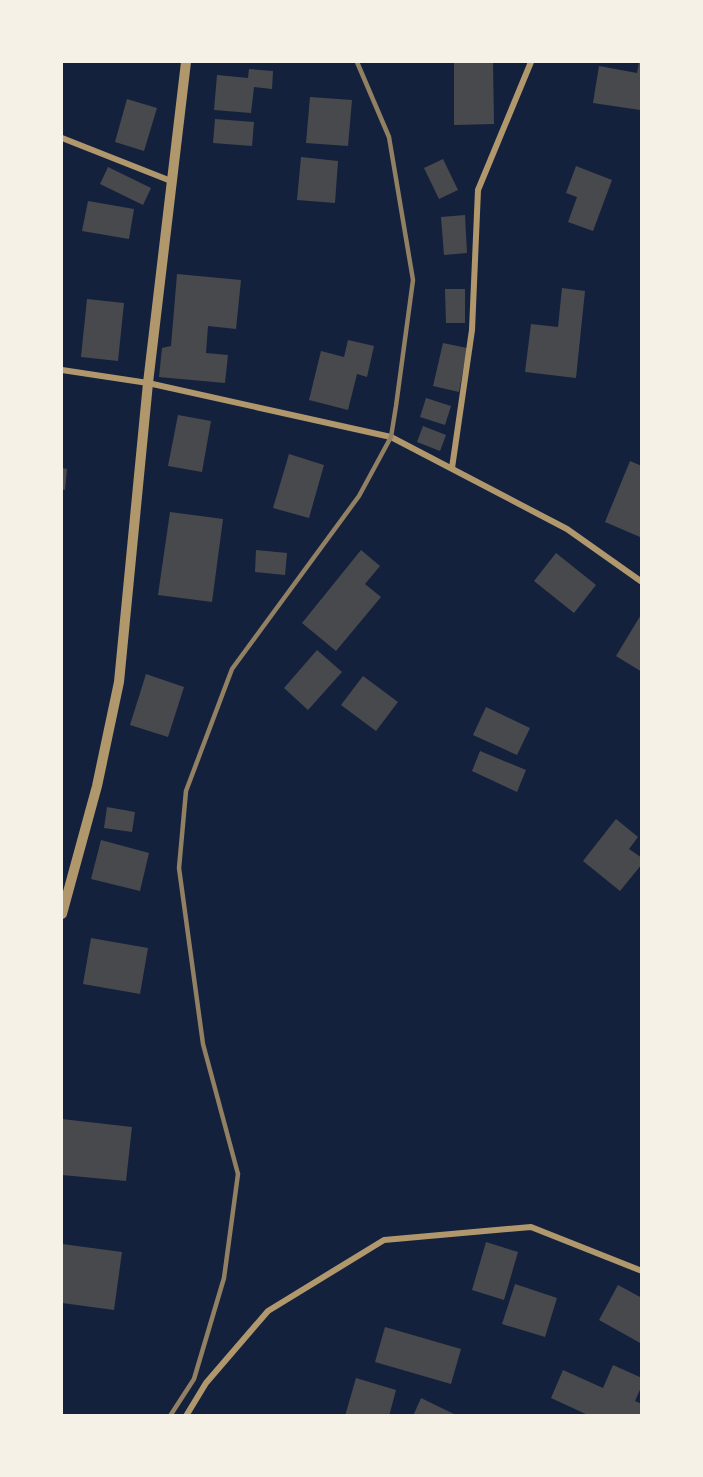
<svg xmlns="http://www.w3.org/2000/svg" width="703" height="1477" font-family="'Archivo Narrow',sans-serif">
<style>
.building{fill:#48494c}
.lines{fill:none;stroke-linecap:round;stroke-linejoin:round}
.minor{stroke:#b1986c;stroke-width:6}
.tertiary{stroke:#b1986c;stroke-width:10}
.rail{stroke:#918062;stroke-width:4.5}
</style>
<rect width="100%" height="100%" fill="#14213d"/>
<g class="building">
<path d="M454,62h39l1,62 -40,1z"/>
<path d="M639,62h3l-2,48 -47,-7 6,-37 38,7z"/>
<path d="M249,69l24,2 -1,18 -18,-2 -3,26 -37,-3 3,-35 31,3z"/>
<path d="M310,97l42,3 -4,46 -42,-3z"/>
<path d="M127,99l30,9 -13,43 -29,-9z"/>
<path d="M215,119l39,3 -2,24 -39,-3z"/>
<path d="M301,157l37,4 -3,42 -38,-3z"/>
<path d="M443,159l15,31 -19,9 -15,-31z"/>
<path d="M576,166l36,14 -19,51 -25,-9 9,-25 -11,-4z"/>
<path d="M108,167l43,21 -8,17 -43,-21z"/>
<path d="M88,201l46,8 -5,30 -47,-8z"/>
<path d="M465,215l2,38 -23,2 -3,-38z"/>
<path d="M177,274l64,6 -5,49 -28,-3 -2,27 22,2 -3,28 -66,-6 3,-29 9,-2z"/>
<path d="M562,288l23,3 -9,87 -51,-6 6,-48 27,3z"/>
<path d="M445,289h20v34h-19z"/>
<path d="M87,299l37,4 -6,58 -37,-4z"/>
<path d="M348,340l26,6 -7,31 -10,-3 -9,36 -39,-10 12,-49 23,6z"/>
<path d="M443,343l24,5 -8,44 -26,-6z"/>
<path d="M426,398l25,8 -6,19 -25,-8z"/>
<path d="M178,415l33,6 -9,51 -34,-6z"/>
<path d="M423,426l23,9 -6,16 -23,-9z"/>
<path d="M289,454l35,11 -15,53 -36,-10z"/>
<path d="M630,461l12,5v66l-2,5 -35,-15z"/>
<path d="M62,468l5,1 -2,21 -3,-1z"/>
<path d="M170,512l53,7 -11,83 -54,-7z"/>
<path d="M256,550l31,3 -2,22 -30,-3z"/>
<path d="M361,550l19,16 -15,18 16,13 -45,54 -34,-28z"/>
<path d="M556,553l40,32 -22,28 -40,-32z"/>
<path d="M642,613v59l-26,-16z"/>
<path d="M317,650l25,22 -34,38 -24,-22z"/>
<path d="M146,674l38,13 -16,50 -38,-12z"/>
<path d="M363,676l35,26 -22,29 -35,-26z"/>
<path d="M486,707l44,21 -13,27 -44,-20z"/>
<path d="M480,751l46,19 -9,22 -45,-21z"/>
<path d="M107,807l28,5 -3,20 -28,-4z"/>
<path d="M616,819l22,18 -9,12 13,9v6l-22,27 -37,-30z"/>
<path d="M101,840l48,13 -9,38 -49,-12z"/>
<path d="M91,938l57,10 -8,46 -57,-10z"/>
<path d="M62,1119l70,8 -6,54 -64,-6z"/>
<path d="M486,1242l32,10 -14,48 -32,-10z"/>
<path d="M62,1244l60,8 -8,58 -52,-7z"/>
<path d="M515,1284l42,14 -12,39 -43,-13z"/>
<path d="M618,1285l24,13v46l-43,-24z"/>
<path d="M385,1327l76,22 -10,35 -76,-22z"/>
<path d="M613,1365l29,13v7l-7,16 7,3v12h-52l-39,-18 12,-28 40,18z"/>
<path d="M356,1378l40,12 -7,26h-44z"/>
<path d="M421,1398l37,18h-45z"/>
</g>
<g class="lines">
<g class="minor">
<path d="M62,138l109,43"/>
<path d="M62,370l86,13 243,54 176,92 75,53"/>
<path d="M452,468l20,-138 6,-140 53,-128"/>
<path d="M186,1416l20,-33 62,-72 116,-71 147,-13 111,44"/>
</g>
<path class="tertiary" d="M62,914l35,-128 22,-104 29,-299 38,-321"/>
<path class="rail" d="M170,1416l24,-37 30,-101 14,-104 -35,-130 -24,-176 7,-77 46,-122 127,-173 32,-59 5,-31 17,-126 -24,-143 -32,-75"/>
</g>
<rect width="703" height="1477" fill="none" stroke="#f6f1e7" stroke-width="126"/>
</svg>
